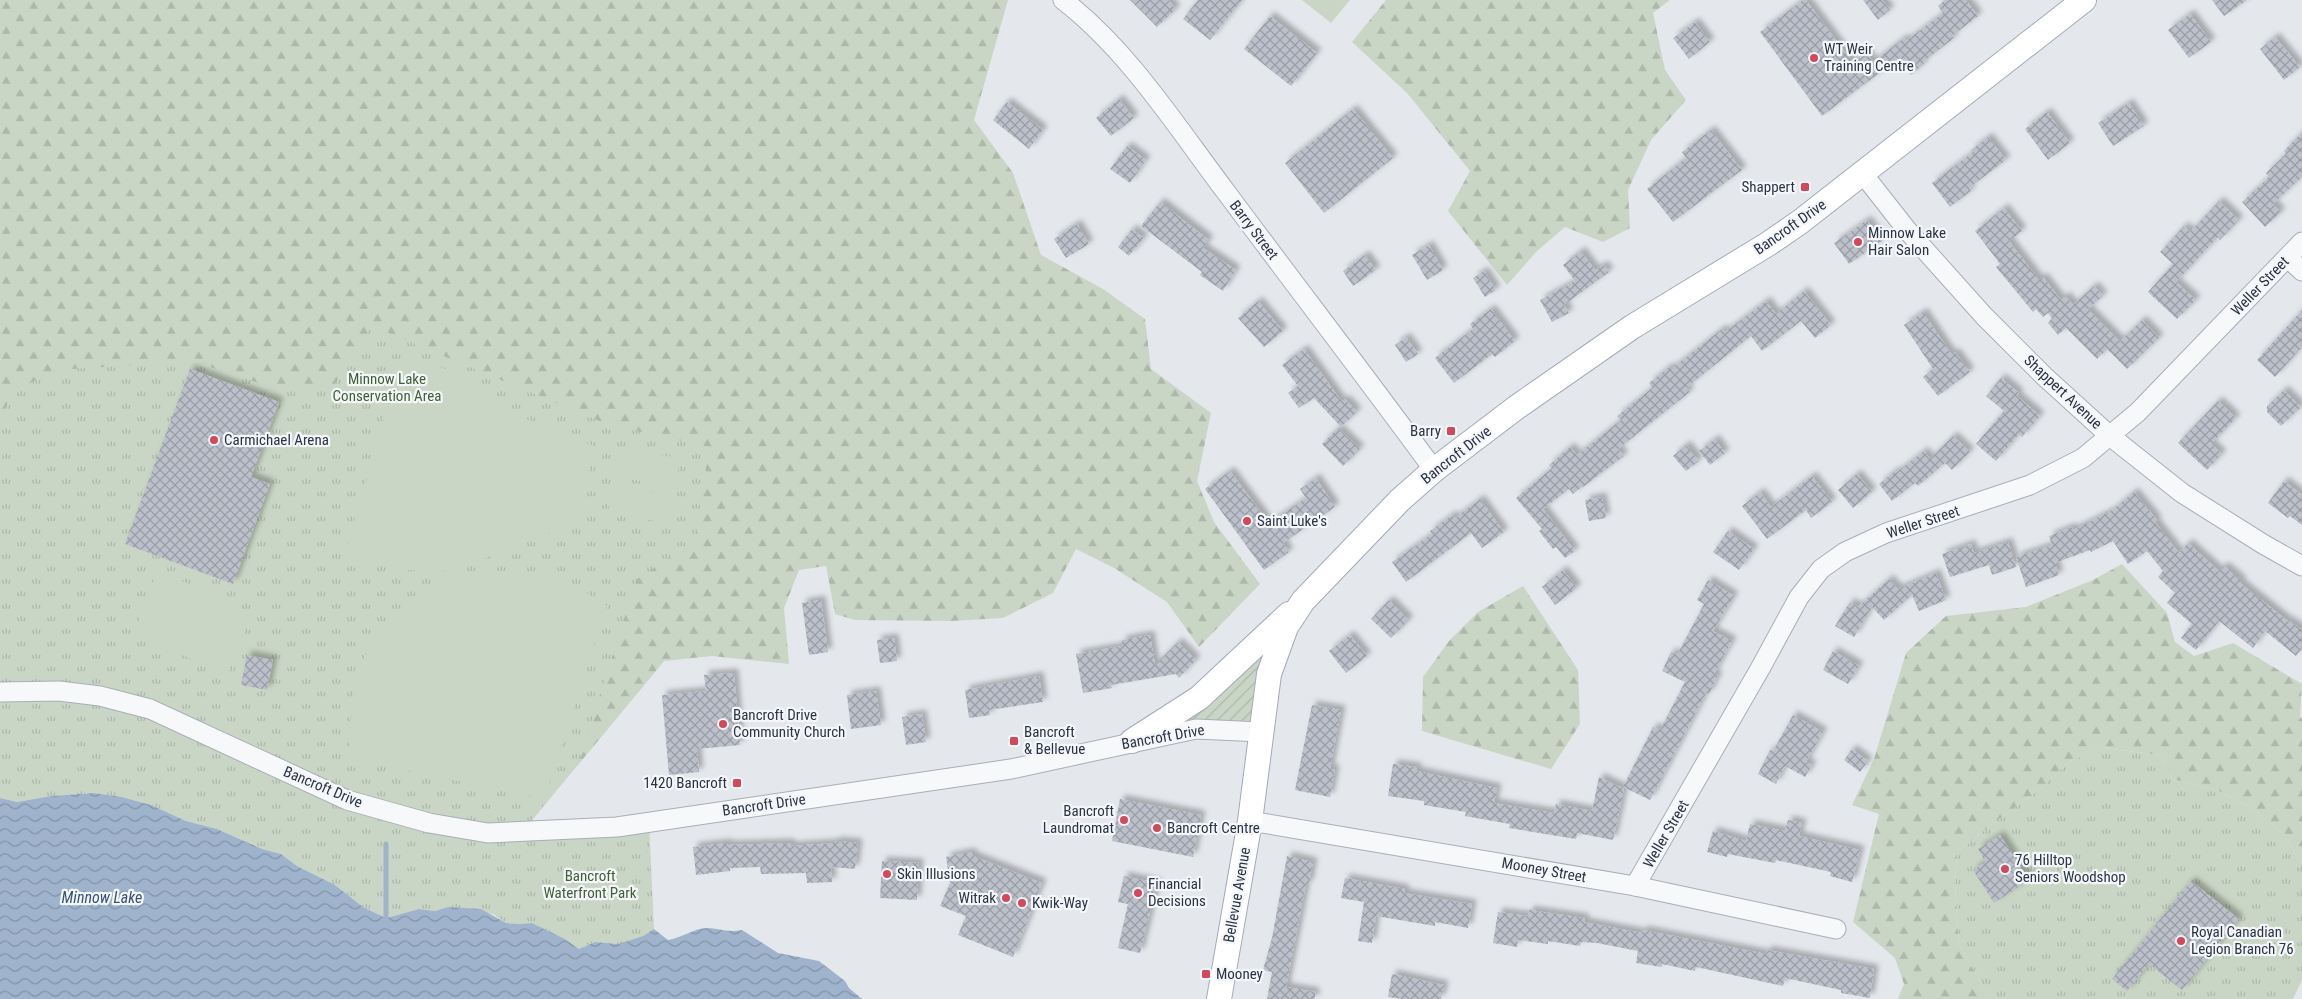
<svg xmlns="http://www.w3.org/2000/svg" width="2302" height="999" font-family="'Roboto Condensed',sans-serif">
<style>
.grass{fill:url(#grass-tufts)}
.forest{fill:url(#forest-firs)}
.garden{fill:url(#garden-furrows)}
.pitch{fill:#c9d6c5}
.water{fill:url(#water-waves)}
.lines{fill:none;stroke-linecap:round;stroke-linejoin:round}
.stream{stroke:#9fb4cc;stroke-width:5}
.building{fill:url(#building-cross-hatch);filter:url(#shadow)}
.minor-casing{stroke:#a9aeb7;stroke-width:21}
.major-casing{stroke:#a3abb8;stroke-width:26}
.minor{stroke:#f7f8fa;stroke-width:19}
.major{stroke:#fff;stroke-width:24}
.poi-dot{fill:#d1495b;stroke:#f4f6f9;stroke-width:2}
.labels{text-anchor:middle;stroke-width:4.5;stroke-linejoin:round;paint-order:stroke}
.poi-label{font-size:15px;fill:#2b3445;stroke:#f4f6f9;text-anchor:start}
.street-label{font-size:15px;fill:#2b3445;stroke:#f4f6f9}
.park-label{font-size:15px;fill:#3f6138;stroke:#f4f6f9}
.water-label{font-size:16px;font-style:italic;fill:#34527a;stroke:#f4f6f9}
</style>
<defs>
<pattern id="grass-tufts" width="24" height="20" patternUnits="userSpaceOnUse" patternTransform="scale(1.25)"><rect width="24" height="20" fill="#c9d6c5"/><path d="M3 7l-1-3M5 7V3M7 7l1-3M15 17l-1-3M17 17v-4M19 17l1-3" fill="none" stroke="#adb8ab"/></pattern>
<pattern id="forest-firs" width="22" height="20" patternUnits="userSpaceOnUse" patternTransform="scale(1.25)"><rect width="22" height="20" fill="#c9d6c5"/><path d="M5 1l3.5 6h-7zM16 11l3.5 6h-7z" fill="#adb8ab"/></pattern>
<pattern id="garden-furrows" width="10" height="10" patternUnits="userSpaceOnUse" patternTransform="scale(1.25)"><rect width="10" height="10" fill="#c9d6c5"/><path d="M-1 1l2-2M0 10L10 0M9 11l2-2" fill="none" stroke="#adb8ab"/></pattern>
<pattern id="water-waves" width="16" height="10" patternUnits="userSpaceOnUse" patternTransform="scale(1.25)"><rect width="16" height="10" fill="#9fb4cc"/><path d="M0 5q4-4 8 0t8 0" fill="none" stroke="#8293a7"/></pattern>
<pattern id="building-cross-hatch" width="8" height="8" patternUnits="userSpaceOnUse" patternTransform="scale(1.25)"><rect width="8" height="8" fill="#bbc0ca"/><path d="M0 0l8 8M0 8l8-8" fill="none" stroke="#989da6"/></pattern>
<filter id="shadow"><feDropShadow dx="4.5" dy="-4.5" stdDeviation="2.5" flood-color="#0004"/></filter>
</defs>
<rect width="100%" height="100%" fill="#e4e7ec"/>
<g class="grass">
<path d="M0,0l1021,214 -357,447 -140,169 125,-9 5,108 -11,7 -25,8 -23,-2 -16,7 -14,-10 -33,-16 -14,1 -12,-1 -13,-9 -45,-7 -13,4 -16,-2 -33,9 -23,-11 -28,-22 -38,-19 -16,-12 -19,-5 -45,-20 -31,-8 -35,-16 -29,-8 -28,-4 -43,3 -34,6 -17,-4z"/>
<path d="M2102,748l59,7 12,24 46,12 34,18 30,24 19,32v115l-9,19h-295l-14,-11 -25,-43 -4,-59 2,-33 27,-23 57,-42 29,-27z"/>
</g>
<g class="forest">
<path d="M0,0h1008l-34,120 39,53 28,82 62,34 42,30 6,50 60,44 -14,68 17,41 46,62 -61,63 -32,-45 -53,-34 -38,-19 -23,44 -50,25 -52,3 -96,-1 -20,-6 -9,-48 -27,4 -15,38 5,56 -77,-8 -48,5 -87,105 60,-187 58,-38 14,-94 -100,-22 -237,-99 -41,64 -33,-7 -21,6 -91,-30 -35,5 -95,6 -41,21 -15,25z"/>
<path d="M1386,0h284l-17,13 12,57 21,30 -35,40 -23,50 2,38 -27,14 -38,-15 -29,25 -29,33 -59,-74 22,-40 -63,-78 -55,-51z"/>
<path d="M2122,564l45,49 8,29 19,14 39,-13 69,41 -2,33 2,2v146l-19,-32 -30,-24 -34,-18 -46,-12 -12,-24 -58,-7 -33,13 -29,27 -57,42 -27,23 -2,33 4,59 25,43 14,11h-100l6,-15 -9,-26 -42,-36 26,-108 -27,-9 22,-46 32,-106 40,-37 80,-9 67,-27z"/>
<path d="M1523,586l55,84 2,54 -29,45 -129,-38 1,-54 26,-36 29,-29z"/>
</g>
<path class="garden" d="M1301,600l-41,130 -130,10z"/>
<g class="pitch">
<path d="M1302,0h48l-19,23z"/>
<path d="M425,361c23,10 57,18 66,44l103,41 -14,75 -94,37 -43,13 -41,-1 -24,-6 -33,-12 53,-181z"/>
<path d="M619,449l61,9 -4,28 -62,-9z"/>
<path d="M613,486l61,9 -4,28 -62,-9z"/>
<path d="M497,571l40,1 34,11 36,23 -63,193 -196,-41c3,-28 3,-66 12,-91 13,-32 50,-69 81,-84 18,-8 37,-9 56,-12z"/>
<path d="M166,575l72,28c19,17 -2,49 -10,70l-95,-37 20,-54 5,-6z"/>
</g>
<path class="water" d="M94,793l28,4 29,8 35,16 31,8 45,20 19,5 16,12 38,19 28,22 23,11 33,-9 16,2 13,-4 33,2 25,14 12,1 14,-1 33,16 14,10 16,-7 23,2 25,-8 11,-7 14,11c13,-2 28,-12 38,-12 15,0 19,5 36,2l36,23 41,8 26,20 4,7 13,11h-862v-201l17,4 34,-6z"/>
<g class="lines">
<path class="stream" d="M386,844v74"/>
</g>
<g class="building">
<path d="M1130,0h38l8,9 -19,18z"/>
<path d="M1198,0h44l-32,40 -27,-21z"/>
<path d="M1803,0h3l47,63 14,-10 6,9 31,-24 2,3 37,-28 -5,-7 7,-6h21l12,16 -26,20 2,2 -31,24 1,2 -13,11 -13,-16 -76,57 -62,-84z"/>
<path d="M1863,0h19l8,10 -12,10z"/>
<path d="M2212,0h35l-23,16z"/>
<path d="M2190,14l21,28 -22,16 -21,-28z"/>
<path d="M1270,16l47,37 -26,33 -47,-37z"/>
<path d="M1695,22l15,20 -21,17 -16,-21z"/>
<path d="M2275,37l25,30 -16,13 -24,-31z"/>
<path d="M1119,99l15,19 -23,18 -15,-18z"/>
<path d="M1007,102l36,28 -14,19 -36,-29z"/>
<path d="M2129,103l15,23 -31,20 -15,-23z"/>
<path d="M1353,109l40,49 -69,55 -39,-50z"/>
<path d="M2047,112l23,31 -22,17 -23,-31z"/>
<path d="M1711,130l31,40 -69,52 -26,-33 39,-31 -4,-6z"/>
<path d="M2302,132v45l-29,27 8,8 -16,15 -23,-25 27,-25 -3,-4 20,-19 -2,-3z"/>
<path d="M1988,137l18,23 -37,28 2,3 -21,16 -18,-24 41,-31 -2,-2z"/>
<path d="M1127,146l19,14 -16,23 -20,-14z"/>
<path d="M2219,201l20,19 -19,20 -2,-3 -42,45 20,18 -19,19 -29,-27 25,-28 -13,-12 24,-26 6,6z"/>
<path d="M1160,202l49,38 -6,8 33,22 -13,21 -23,-16 2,-3 -61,-46z"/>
<path d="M2004,208l18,23 -13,10 30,39 4,-3 18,23 5,-4 7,9 21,-19 9,10 -15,13 32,32 22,-21 17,18 -32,31 -20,-20 -10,10 -31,-31 -8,7 -10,-12 4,-5 -4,-5 -5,4 -7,-8 -3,3 -37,-45 4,-3 -25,-33z"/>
<path d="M1867,220l15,21 -33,23 -15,-21z"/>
<path d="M1077,224l12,20 -23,14 -12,-19z"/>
<path d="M1132,229l12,9 -15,18 -11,-9z"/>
<path d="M1429,245l14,25 -16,10 -15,-25z"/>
<path d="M1581,251l14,19 9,-5 5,7 -45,33 5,8 -17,9 -12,-22 35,-19 -12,-16z"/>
<path d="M1365,255l11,15 -23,16 -10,-15z"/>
<path d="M1484,271l12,19 -11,7 -12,-19z"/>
<path d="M1804,291l27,34 -16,13 -14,-17 -39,30 -11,-15 -65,52 4,4 -72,57 6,7 -41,31v-1l-10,8 -4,-5 -26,20 32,42 -10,7 -9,-11 -3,2 -14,-18 3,-2 -26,-31 36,-30 -3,-3 21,-18 7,8 44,-35 -4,-4 35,-28 -3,-5 20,-16 2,2 51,-40 3,3 41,-31 10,13z"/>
<path d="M1258,301l25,30 -19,16 -26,-29z"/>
<path d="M1491,309l24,32 -20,16 -3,-3 -38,29 -19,-25 38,-29 -3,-5z"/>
<path d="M2302,310v37l-27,30 -18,-17z"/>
<path d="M1923,312l29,43 3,-3 15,20 -32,24 -15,-19 10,-8 -29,-44z"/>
<path d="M1406,337l12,17 -12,8 -11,-17z"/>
<path d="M1304,349l38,53 3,-3 12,13 -16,15 -27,-29 -15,10 -11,-15 10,-7 -16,-21z"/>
<path d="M190,369l89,33 -28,75 19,7 -37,100 -108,-40z"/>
<path d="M2001,378l18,15 -2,3 23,20 -18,21 -3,-3 -23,27 -20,-17 28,-33 -18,-15z"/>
<path d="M2284,390l17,17 -20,19 -14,-14v-6z"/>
<path d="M2218,401l18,17 -25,26 11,10 -15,16 -29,-27z"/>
<path d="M1338,428l22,21 -17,17 -21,-22z"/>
<path d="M1953,436l17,16 -18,18 -7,-7 -27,23 -3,-3 -23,18 -13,-17 16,-13 2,1 27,-21 6,8z"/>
<path d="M1715,439l10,14 -15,12 -11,-14z"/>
<path d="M1686,445l13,16 -13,10 -13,-15z"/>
<path d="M1230,471l39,52 37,-25 -6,-9 16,-11 19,29 -52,36 6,9 -25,18 -59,-81z"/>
<path d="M1857,474l15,18 -19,16 -15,-18z"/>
<path d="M1812,476l20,26 -21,16 -5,-8 -39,29 -25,-33 18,-14 11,15z"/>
<path d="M2284,481l18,14v30l-12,-9 -2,2 -20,-15z"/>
<path d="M2134,492l23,28 -2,2 24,31 9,-10 31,28 5,-5 18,15 -2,2 49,39 1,-1 12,9v18l-6,8 -31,-25 -12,17 -34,-27 -23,29 -15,-12 11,-14 -25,-21 8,-10 -17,-16 5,-6 -16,-20 -19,13 -15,-23 -22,11 -1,-2 -35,13 4,12 -33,12 -10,-30 36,-12 -3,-9 23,-9 1,3 38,-19z"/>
<path d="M1602,497l4,21 -17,3 -4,-21z"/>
<path d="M1480,499l24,33 -22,16 -11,-15 -65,49 -14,-20 40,-28 -2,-3 22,-16 3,3z"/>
<path d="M1728,531l26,18 -15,21 -26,-18z"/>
<path d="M2008,542l8,25 -24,8 -3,-10 -39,12 -8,-23 29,-10 3,9z"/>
<path d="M1563,570l14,18 -22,17 -13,-18z"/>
<path d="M1936,573l10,27 -27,11 -7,-16 -28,25 -12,-13 -18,30 -19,-11 15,-24 8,5 31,-28 9,10z"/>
<path d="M1708,580l26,16 -21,35 19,10 -18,33 4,2 -9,18 -3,-1 -56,107 -27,-13 30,-60 7,3 25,-48 -23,-11 9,-19 6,3 27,-51 -7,-4z"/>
<path d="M821,600l7,52 -19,3 -7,-52z"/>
<path d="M1389,600l20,20 -18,18 -20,-19z"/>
<path d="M1150,635l5,30 23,-23 18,18 -17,18 -3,-4 -65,11 1,3 -29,5 -7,-39 46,-8v-6z"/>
<path d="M1350,635l17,21 -21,17 -17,-22z"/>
<path d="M894,638l3,23 -17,2 -3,-23z"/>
<path d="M1833,651l26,15 -11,18 -25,-14z"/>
<path d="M247,655l26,5 -6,30 -26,-5z"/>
<path d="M734,673l6,72 -43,4 2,23 -30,3 -7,-80 44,-4 -2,-16z"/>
<path d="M1039,676l4,26 -54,8 1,5 -21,3 -4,-28z"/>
<path d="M876,691l5,34 -30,4 -4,-34z"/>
<path d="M1312,705l29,5 -11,59h5l-5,28 -35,-7z"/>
<path d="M922,714l4,28 -20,3 -4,-28z"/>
<path d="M1793,715l30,17 -17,30 6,3 -7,12 -20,-11 -9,18 -18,-10 12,-24 3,1z"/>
<path d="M1852,749l16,12 -8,11 -16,-12z"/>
<path d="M1393,764l24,3 -1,4 81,17 -3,15 60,10 2,-9 36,7 7,-34 25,12 -11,51 -36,-7 -1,6 -67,-11 1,-4 -45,-8 1,-4 -42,-7v-4l-36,-5z"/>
<path d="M1120,799l81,16 -8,42 -81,-16z"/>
<path d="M1788,820l14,3 -3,13 61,14 -8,32 -22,-6 1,-4 -55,-12 -1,3 -47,-9 -1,3 -20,-5 6,-21 33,10 4,-17 35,7z"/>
<path d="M2000,835l29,45 -35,23 -21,-33 13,-8 -8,-13z"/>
<path d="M836,841l22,2 -3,26 -24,-2 1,15 -25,1 -1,-10 -45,1 -1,-7 -30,1v3l-34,4 -3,-28 34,-4 1,2 62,-2 1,3 44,-3z"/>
<path d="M971,852l2,4 69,27 -29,74 -55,-22 8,-19 -26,-10 10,-23 -4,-26z"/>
<path d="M1287,856l26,6 -4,22h-3l-20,103 29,5v7h-48l5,-27 -9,-2 9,-32z"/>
<path d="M882,861l37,2 -2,37 -37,-2z"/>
<path d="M1124,876l33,7 -17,70 -22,-5 10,-44 -10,-2z"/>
<path d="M1345,878l60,11 -1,4 68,11 -4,24 -33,-6v4l-59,-10 -4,27 -14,-2 6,-39 -23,-4z"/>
<path d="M2191,881l48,38 -57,71 -33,-26 -22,27 -15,-12z"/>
<path d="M1529,910l56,8 -1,4 58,11 1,-3 123,24 1,-4 107,19 -4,29 -29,-5v-3l-56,-12 -2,8 -87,-19 -1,4 -33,-7v3l-26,-4 2,-12 -41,-8 -16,-1 -1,4 -32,-5v3l-30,-4 -1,7 -24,-4 5,-31 30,4z"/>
<path d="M1392,974l52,11 -3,14h-39l-14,-2z"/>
</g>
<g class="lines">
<defs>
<g id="minor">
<path d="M1063,0c66,51 113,126 163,192 69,93 140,185 208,278"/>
<path d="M1863,174l44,56 77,86 60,60 66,60 72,57 81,51 39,22"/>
<path d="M2288,258l14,13"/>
<path d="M0,692l59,-1 41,5 50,13 197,91 82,23 59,10 129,-6 394,-58 185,-40 65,3"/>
<path d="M1250,821l385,65 201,43"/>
<path d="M1635,886l126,-219 38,-70 22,-28 24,-17 41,-19 144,-48 53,-27 55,-46 164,-170"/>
</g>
<g id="major">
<path d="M1132,741l67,-43 90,-84"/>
<path d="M1219,999l31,-178 19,-147 17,-47 17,-26 97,-101 34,-30 83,-63 115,-80 136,-83 32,-22 284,-222"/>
</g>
</defs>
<use href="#minor" class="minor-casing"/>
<use href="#major" class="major-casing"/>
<use href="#minor" class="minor"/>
<use href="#major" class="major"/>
</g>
<g class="poi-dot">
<circle cx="1814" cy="58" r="5"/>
<rect x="1800" y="182" width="10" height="10" rx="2.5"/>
<circle cx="1858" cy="242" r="5"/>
<rect x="1446" y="426" width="10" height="10" rx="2.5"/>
<circle cx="214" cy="440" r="5"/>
<circle cx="1247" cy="521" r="5"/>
<circle cx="723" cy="724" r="5"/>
<rect x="1009" y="736" width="10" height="10" rx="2.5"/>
<rect x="732" y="778" width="10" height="10" rx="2.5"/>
<circle cx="1124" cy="820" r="5"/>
<circle cx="1157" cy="828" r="5"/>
<circle cx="2005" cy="869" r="5"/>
<circle cx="887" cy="874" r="5"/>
<circle cx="1138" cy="893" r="5"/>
<circle cx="1006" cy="898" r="5"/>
<circle cx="1022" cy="903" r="5"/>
<circle cx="2181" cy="941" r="5"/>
<rect x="1201" y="969" width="10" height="10" rx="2.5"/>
</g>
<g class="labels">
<g class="poi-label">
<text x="1824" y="54">WT Weir<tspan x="1824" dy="17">Training Centre</tspan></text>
<text x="1795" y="192" text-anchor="end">Shappert</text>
<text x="1868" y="238">Minnow Lake<tspan x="1868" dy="17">Hair Salon</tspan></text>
<text x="1441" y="436" text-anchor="end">Barry</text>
<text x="224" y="445">Carmichael Arena</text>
<text x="1257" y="526">Saint Luke's</text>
<text x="733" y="720">Bancroft Drive<tspan x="733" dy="17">Community Church</tspan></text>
<text x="1024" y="737">Bancroft<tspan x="1024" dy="17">&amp; Bellevue</tspan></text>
<text x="727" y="788" text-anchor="end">1420 Bancroft</text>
<text x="1114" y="816" text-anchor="end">Bancroft<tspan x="1114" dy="17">Laundromat</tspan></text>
<text x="1167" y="833">Bancroft Centre</text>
<text x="2015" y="865">76 Hilltop<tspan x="2015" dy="17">Seniors Woodshop</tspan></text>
<text x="897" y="879">Skin Illusions</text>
<text x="1148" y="889">Financial<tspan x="1148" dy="17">Decisions</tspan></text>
<text x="996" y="903" text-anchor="end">Witrak</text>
<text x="1032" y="908">Kwik-Way</text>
<text x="2191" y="937">Royal Canadian<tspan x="2191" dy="17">Legion Branch 76</tspan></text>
<text x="1216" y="979">Mooney</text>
</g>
<g class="street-label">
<text transform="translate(1790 227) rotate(-35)" y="5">Bancroft Drive</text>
<text transform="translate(1254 230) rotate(53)" y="5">Barry Street</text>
<text transform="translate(2260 286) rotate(-46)" y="5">Weller Street</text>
<text transform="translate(2063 392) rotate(43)" y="5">Shappert Avenue</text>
<text transform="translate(1456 455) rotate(-38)" y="5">Bancroft Drive</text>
<text transform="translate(1923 522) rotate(-18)" y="5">Weller Street</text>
<text transform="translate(1163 737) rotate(-10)" y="5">Bancroft Drive</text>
<text transform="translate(323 787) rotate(23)" y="5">Bancroft Drive</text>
<text transform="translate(764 805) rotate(-8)" y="5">Bancroft Drive</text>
<text transform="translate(1666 834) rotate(-60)" y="5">Weller Street</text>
<text transform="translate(1544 870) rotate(10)" y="5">Mooney Street</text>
<text transform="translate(1237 895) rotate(-80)" y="5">Bellevue Avenue</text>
</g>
<g class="park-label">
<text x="387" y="384">Minnow Lake<tspan x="387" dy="17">Conservation Area</tspan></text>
<text x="590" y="881">Bancroft<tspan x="590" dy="17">Waterfront Park</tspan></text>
</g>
<g class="water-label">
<text x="102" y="903">Minnow Lake</text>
</g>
</g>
</svg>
